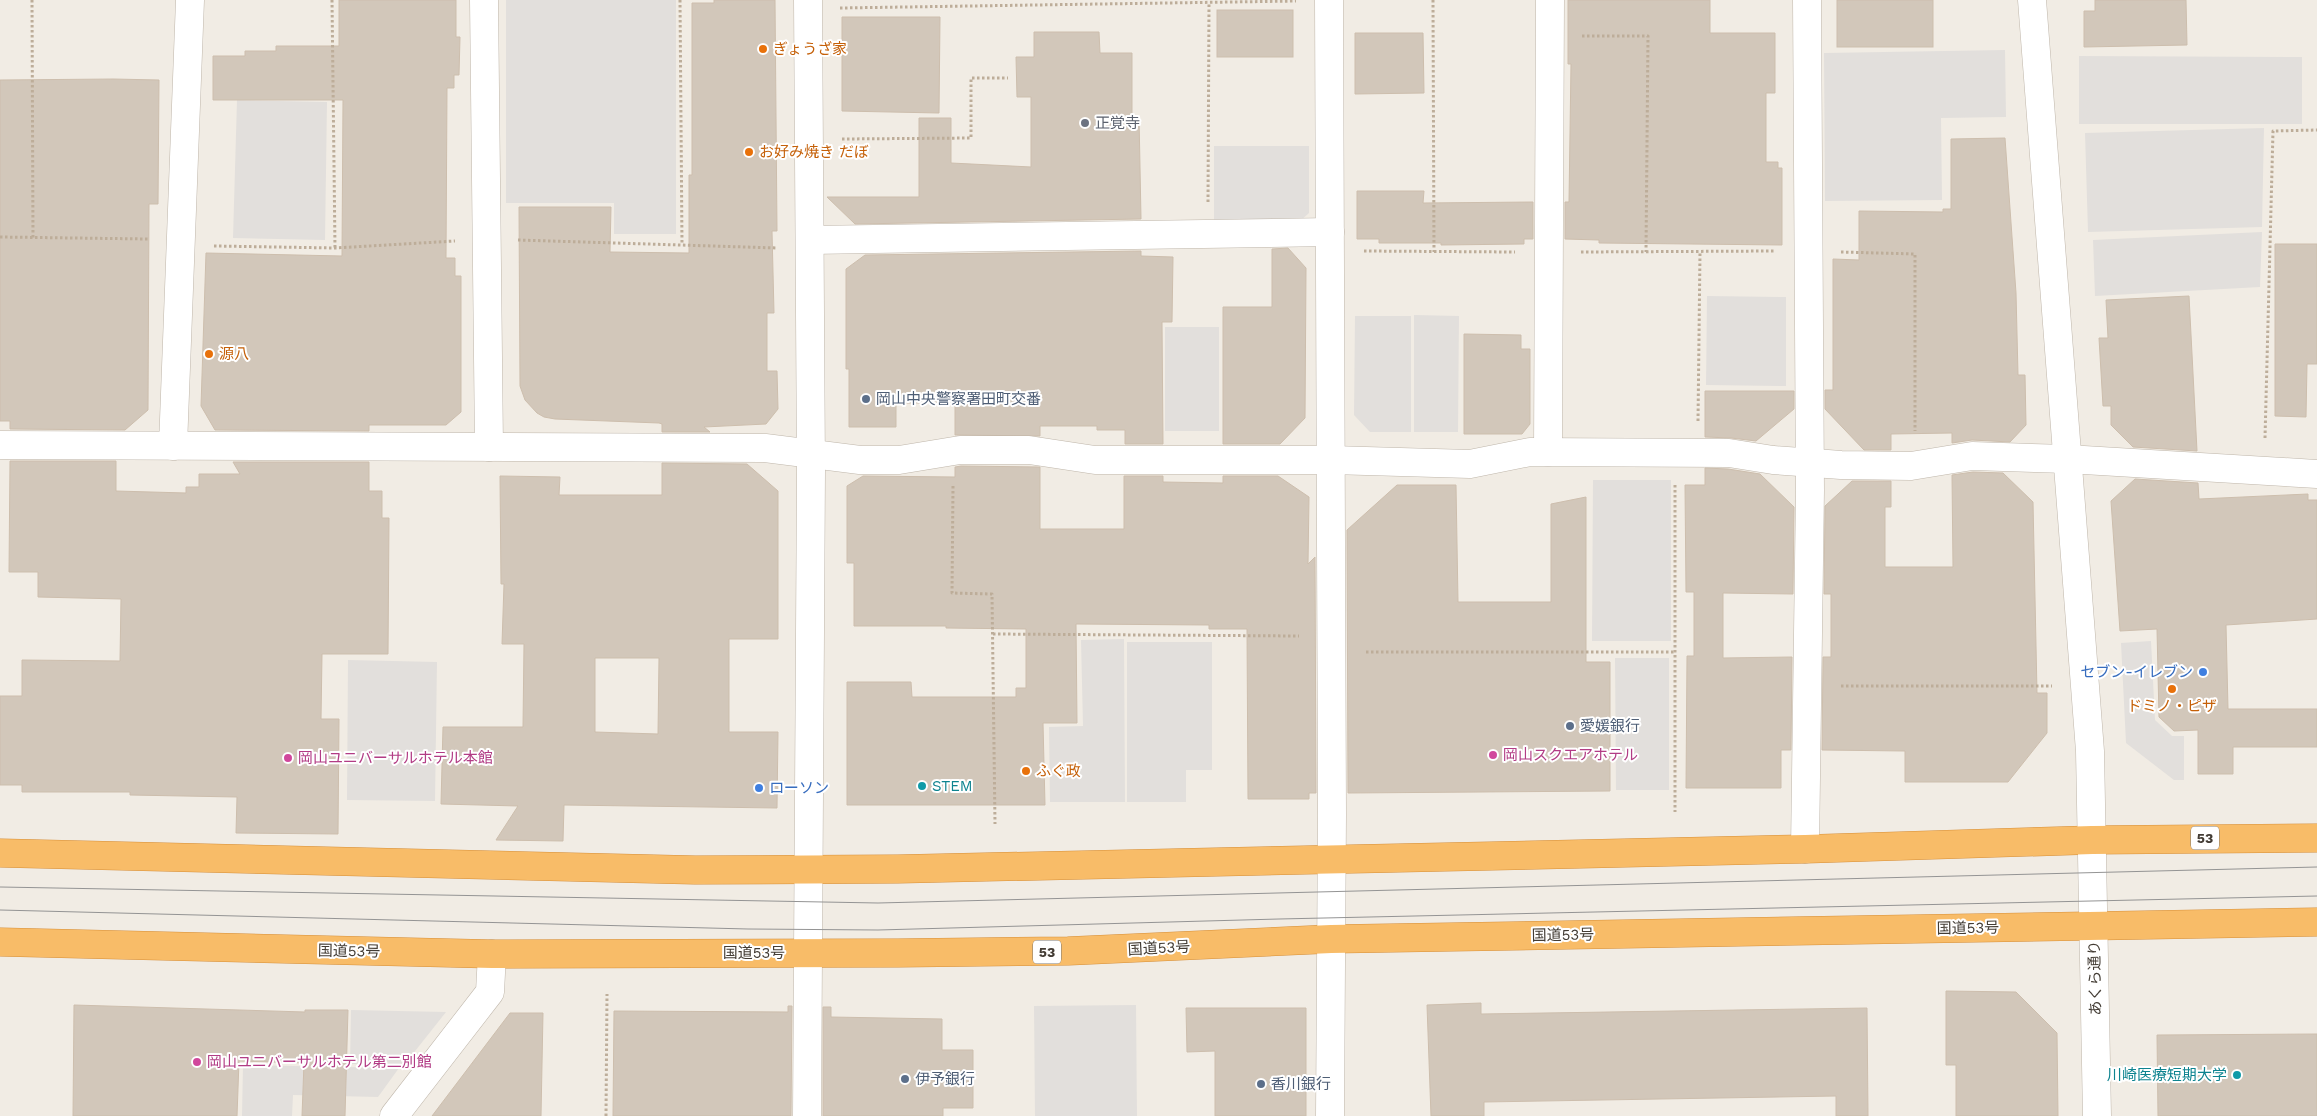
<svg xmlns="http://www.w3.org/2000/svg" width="2317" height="1116" font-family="'Work Sans','Noto Sans JP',sans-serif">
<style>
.parking{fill:#e2dfdc}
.building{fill:#d2c7ba;stroke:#cdbead;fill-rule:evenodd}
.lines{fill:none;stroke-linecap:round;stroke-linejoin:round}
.minor-casing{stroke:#bfb6aa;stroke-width:29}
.highway-casing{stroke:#d68f39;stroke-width:29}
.path{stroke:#bdad99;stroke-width:3;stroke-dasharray:2.5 2.5;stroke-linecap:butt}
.minor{stroke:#fff;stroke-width:28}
.highway{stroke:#f8bc68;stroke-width:28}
.tram{stroke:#949494;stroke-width:1}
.food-dot{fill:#e8710a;stroke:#fff;stroke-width:2}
.worship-dot{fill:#6b7280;stroke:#fff;stroke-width:2}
.service-dot{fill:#5c6f8a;stroke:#fff;stroke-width:2}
.shop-dot{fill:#3f7fe0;stroke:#fff;stroke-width:2}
.hotel-dot{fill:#d1479c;stroke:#fff;stroke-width:2}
.culture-dot{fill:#0f9aa8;stroke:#fff;stroke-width:2}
.labels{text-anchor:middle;stroke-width:4;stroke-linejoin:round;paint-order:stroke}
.shield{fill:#fff;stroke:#7b7671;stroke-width:1}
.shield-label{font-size:14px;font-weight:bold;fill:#433c34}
.food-label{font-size:15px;fill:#c56008;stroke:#fff;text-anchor:start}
.worship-label{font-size:15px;fill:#5b616d;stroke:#fff;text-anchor:start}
.service-label{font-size:15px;fill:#4e5e75;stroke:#fff;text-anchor:start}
.shop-label{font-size:15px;fill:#366cbe;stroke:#fff;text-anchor:end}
.hotel-label{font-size:15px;fill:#b23c85;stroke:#fff;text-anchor:start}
.culture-label{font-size:15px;fill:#0d838f;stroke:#fff;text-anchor:start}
.street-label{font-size:15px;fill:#433c34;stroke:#fff}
</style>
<rect width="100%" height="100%" fill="#f1ece4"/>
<g class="parking">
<path d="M506,0h170v234h-62v-31h-108z"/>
<path d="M2005,50l1,67 -65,1 1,82 -117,1 -1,-148z"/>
<path d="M2079,56l223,1v67h-223z"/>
<path d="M237,100l90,2 -2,138 -92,-2z"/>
<path d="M2264,128l-2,99 -174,5 -3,-99z"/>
<path d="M1214,146h95v67l-9,8h-86z"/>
<path d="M2262,232l-2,55 -165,9 -2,-56z"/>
<path d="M1707,296l79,1v89l-80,-1z"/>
<path d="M1414,315l45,1 -1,116h-44z"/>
<path d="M1355,316h56v116h-41l-16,-17z"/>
<rect x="1165" y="327" width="54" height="104"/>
<path d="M1593,480h78v161h-79z"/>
<path d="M1124,639l1,163h-75l-1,-75 34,-1 -2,-86z"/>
<path d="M2151,641l4,79 17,16h12v44h-10l-48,-37 -5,-100z"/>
<path d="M1127,642h85v128h-26v32h-59z"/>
<path d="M1615,658h54v132h-53z"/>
<path d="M348,660l89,2 -2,139 -88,-1z"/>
<path d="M1136,1005l1,111h-102l-1,-110z"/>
<path d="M351,1010l95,2 -42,53 -54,-1z"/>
<path d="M243,1065l156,3 -21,29 -85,-2 -1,21h-50z"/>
</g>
<g class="building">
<path d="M339,0h117v37h4l-1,38h-5v13h-7l-1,170h9v18h6v136l-15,13h-77v6l-154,-1 -14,-24 5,-153 136,3 1,-156h-130v-44h32v-5h31v-5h63z"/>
<path d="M714,0h61l2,231h-5l2,82h-7v58h10l1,38 -12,15 -62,3 6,5h-48v-8l-3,-1 -104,-4 -11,-2 -7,-4 -12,-13 -5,-14 -1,-179h92l-1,45 79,1v-78h3v-172h22z"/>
<path d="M1568,0h142v33h65v60h-9v69h12v6h4v77l-183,-2v-3l-34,-1v-37h4l2,-138h-3z"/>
<rect x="1837" y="0" width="96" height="47"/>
<path d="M2095,0h91l1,45 -103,2v-36h11z"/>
<rect x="1217" y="10" width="76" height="47"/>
<path d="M842,17h98l-1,96 -97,-2z"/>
<path d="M1034,32h65l1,21h32v63h7l2,103 -286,5 -28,-27h92v-79h32v45l80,4v-70h-14l-1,-40h18z"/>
<path d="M1355,33h68l1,60 -69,1z"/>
<path d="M113,79l46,1 -1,124h-9l-1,206 -23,20 -115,-1v-8h-10v-341z"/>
<path d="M2005,138l11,155 2,82h7l1,50 -16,17 -38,-2 -20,3v-10l-61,1v16h-27l-39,-41v-19h8v-131l26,1v-49l84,1v-3h8v-70z"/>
<path d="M1357,191h67l-1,12 110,-1v37h-9v5l-83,1v-2h-62v-4h-22z"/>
<path d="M2275,244h42v120h-10l-1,53 -31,-1z"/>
<path d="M1288,248l18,20 -1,150 -25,26h-57v-137h49v-58z"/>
<path d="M1141,251v5l32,1 -1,65h-10l1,122h-38v-14h-28v-4h-57v10l-85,-1v-32h-59v24h-47v-58h-3v-100l19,-14z"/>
<path d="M2189,296l8,155 -64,-4 -22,-22v-19h-8l-4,-68h9l-2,-38z"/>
<path d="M1464,334l57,1v14h9v75l-8,10h-58z"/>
<path d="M1705,391h89v18l-38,32 -25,-3 -26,-1z"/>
<path d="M10,461h106v30l70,2v-6h13v-13h41l-7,-12h136v29h13v27h7l-1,136h-66l-1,65h18l-1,115 -102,-1 1,-36 -107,-2v-3h-108v-7h-22v-89h22v-36l98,1 1,-62 -83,-2v-25h-29z"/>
<path d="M662,463l85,1 31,27v148h-49v93h49l-1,76 -213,-3 -1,36 -67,-1 22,-34 -77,-2 2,-77h80l1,-83h-22l2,-60h-3l-1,-108 60,1 -1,18h103zM595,658h64l-1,76 -63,-2z"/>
<path d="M961,466l79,1v62h84v-53h39v6l60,1v-7h55l31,21 -1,67 7,-7 1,236h-7v6h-61l-1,-170h-38v-4l-133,-1 1,99h-34l2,82h-198v-123h64l1,15h104v-9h10v-59l-80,-1v-2h-92v-63h-7v-77l16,-10 92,1v-10z"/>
<path d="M1705,468l23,1 32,5 34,33 -1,87 -70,-1v65l69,-1 -1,93h-10v38h-95l1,-132h7v-64h-8l-1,-107h20z"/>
<path d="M1973,472l30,1 30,29 4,191h10v40l-39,49h-103v-31l-83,-1 1,-93h8v-63h-7l1,-88 27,-25h39v26h-6v60h68l-1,-92z"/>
<path d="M2135,479l63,4 1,16 109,-5v6h9v119l-91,6 2,84h89v38h-84v27h-35v-44l-24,1 -15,-14 -2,-88 -37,2 -9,-130z"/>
<path d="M1397,485h59l2,117h93v-98l35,-7v165h24v129l-262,2 -1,-263z"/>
<path d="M1946,991l70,1 41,41 1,83h-102v-51h-10z"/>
<path d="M1481,1003v11l386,-6 1,108h-32v-20l-352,6v14h-53l-4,-111z"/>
<path d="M74,1005l231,7v-2h43l-3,106h-43l2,-53 -65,-2 -2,55h-164z"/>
<path d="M788,1006h4l-1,110h-178l1,-105 174,1z"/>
<path d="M823,1007h8v10l111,2v31h31v58h-30v8h-120z"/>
<path d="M1186,1008h120v108h-91v-65l-28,1z"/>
<path d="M510,1013h33l-2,103h-109z"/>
<path d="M2317,1034v82h-159l-1,-81z"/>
</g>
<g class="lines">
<defs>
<g id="minor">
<path d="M484,0l5,447"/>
<path d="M1329,0l3,815 -2,301"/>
<path d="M2032,0l58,751 7,365"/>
<path d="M810,240l520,-8"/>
<path d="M0,445l765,3 95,12h39l61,-10h69l66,10h236l139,4 60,-12 199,1 44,7 68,5 70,1 61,-10 95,3 250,15"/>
<path d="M173,446l17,-446"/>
<path d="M1548,452l2,-452"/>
<path d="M1805,849l5,-359 -3,-490"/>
<path d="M394,1116l96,-124 2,-38"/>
<path d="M807,1116l4,-645 -3,-471"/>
</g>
<g id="highway">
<path d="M0,853l695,17 203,-1 907,-20 287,-9 225,-2"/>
<path d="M0,942l492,12 406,-1 170,-2 263,-12 986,-17"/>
</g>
</defs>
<use href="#minor" class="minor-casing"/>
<use href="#highway" class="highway-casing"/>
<g class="path">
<path d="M32,0l1,238"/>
<path d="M332,0l3,248"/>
<path d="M680,0l2,244"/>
<path d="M1433,0l1,252"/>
<path d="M840,8l456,-7"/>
<path d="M1582,36h66l-2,216"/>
<path d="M842,139l129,-1v-60h37"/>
<path d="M1208,202l1,-200"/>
<path d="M0,237l148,2"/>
<path d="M518,240l259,8"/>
<path d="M214,246l121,2 120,-7"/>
<path d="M1364,251l151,1"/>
<path d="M1581,252l194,-1"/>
<path d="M1841,252l74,2v177"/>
<path d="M1698,421l2,-169"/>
<path d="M2265,438l8,-307 44,-1"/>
<path d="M1675,485v327"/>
<path d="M953,486l-1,107 40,1 3,230"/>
<path d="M993,634l306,2"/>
<path d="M1366,652h309"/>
<path d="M1841,686h211"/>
<path d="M606,1116l1,-122"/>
</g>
<use href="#minor" class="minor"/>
<use href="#highway" class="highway"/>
<g class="tram">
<path d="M0,887l878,16 1439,-36"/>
<path d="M0,910l748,19 130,1 401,-11 1038,-23"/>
</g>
</g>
<g class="food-dot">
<circle cx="763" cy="49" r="5"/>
<circle cx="749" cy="152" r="5"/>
<circle cx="209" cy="354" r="5"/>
<circle cx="2172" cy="689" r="5"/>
<circle cx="1026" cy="771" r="5"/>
</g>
<circle class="worship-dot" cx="1085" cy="123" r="5"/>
<g class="service-dot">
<circle cx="866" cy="399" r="5"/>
<circle cx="1570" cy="726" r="5"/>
<circle cx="905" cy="1079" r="5"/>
<circle cx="1261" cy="1084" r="5"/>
</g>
<g class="shop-dot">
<circle cx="2203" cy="672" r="5"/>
<circle cx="759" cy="788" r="5"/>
</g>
<g class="hotel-dot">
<circle cx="1493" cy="755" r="5"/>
<circle cx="288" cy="758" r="5"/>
<circle cx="197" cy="1062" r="5"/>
</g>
<g class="culture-dot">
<circle cx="922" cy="786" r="5"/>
<circle cx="2237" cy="1075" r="5"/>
</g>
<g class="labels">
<g class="shield">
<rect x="2191" y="826.5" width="28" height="23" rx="4"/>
<rect x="1033" y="940.5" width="28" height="23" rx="4"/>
</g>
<g class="shield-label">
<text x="2205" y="843">53</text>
<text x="1047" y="957">53</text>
</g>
<g class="food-label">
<text x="773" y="54">ぎょうざ家</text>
<text x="759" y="157">お好み焼き だぼ</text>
<text x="219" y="359">源八</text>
<text x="2172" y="711" text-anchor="middle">ドミノ・ピザ</text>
<text x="1036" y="776">ふぐ政</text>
</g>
<g class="worship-label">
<text x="1095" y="128">正覚寺</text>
</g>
<g class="service-label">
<text x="876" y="404">岡山中央警察署田町交番</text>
<text x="1580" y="731">愛媛銀行</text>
<text x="915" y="1084">伊予銀行</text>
<text x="1271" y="1089">香川銀行</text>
</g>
<g class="shop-label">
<text x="2193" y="677">セブン-イレブン</text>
<text x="769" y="793" text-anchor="start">ローソン</text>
</g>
<g class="hotel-label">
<text x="1503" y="760">岡山スクエアホテル</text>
<text x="298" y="763">岡山ユニバーサルホテル本館</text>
<text x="207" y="1067">岡山ユニバーサルホテル第二別館</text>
</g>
<g class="culture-label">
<text x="932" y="791">STEM</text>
<text x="2227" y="1080" text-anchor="end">川崎医療短期大学</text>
</g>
<g class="street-label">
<text transform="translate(1968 928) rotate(-1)" y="5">国道53号</text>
<text transform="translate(1563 935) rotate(-1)" y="5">国道53号</text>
<text transform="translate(1159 948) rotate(-3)" y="5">国道53号</text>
<text transform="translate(349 951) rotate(1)" y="5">国道53号</text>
<text x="754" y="958">国道53号</text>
<text transform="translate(2095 978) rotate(-91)" y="5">あくら通り</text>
</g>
</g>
</svg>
